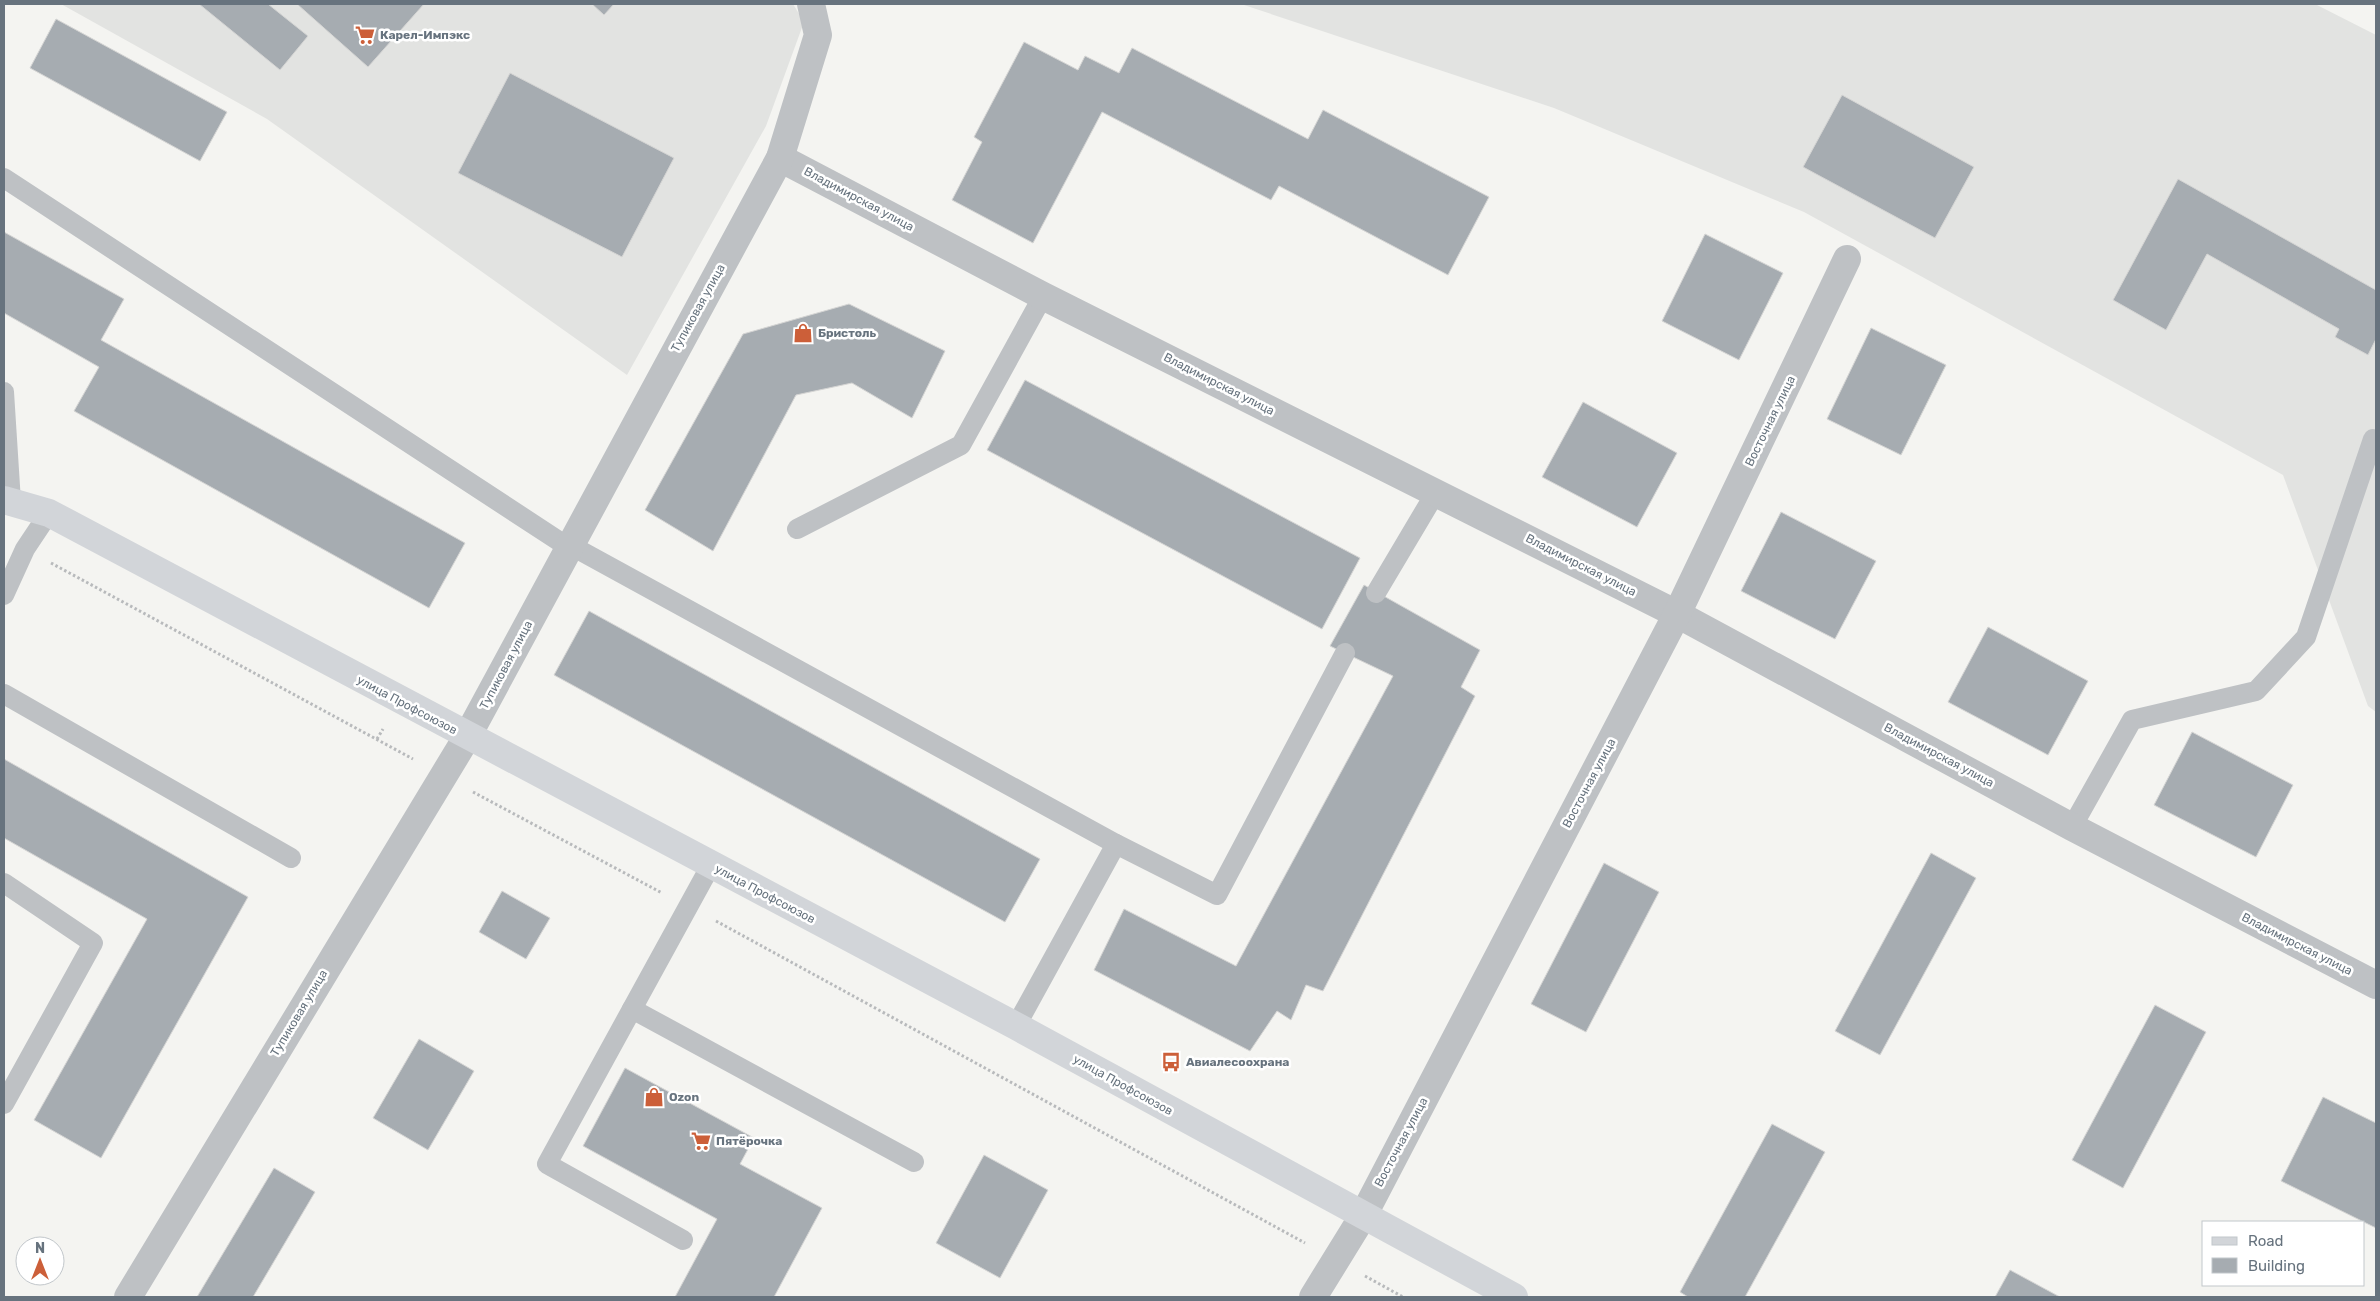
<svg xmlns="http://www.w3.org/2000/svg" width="2380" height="1301" font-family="Rubik,sans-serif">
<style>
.built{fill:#e2e3e1}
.building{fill:#a6acb1;stroke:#d5d5d4}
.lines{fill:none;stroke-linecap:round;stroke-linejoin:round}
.path{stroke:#b8babc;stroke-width:3;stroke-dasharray:2.5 2.5;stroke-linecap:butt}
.service{stroke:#bec1c4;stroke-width:20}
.minor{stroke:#bec1c4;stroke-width:28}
.secondary{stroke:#d2d5d9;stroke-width:28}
.labels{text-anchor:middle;stroke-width:5;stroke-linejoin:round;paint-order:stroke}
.poi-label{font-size:12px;font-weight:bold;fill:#67737e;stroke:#fff;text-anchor:start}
.street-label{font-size:12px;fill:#67737e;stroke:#fff}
</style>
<rect width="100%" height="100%" fill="#f4f4f1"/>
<g class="built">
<path d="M61,4h732l11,18 -38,104 -139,249 -360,-256z"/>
<path d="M1241,4h1074l61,31v677l-8,-6 -85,-231 -479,-263 -250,-104z"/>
</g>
<g class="building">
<path d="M199,4h69l40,32 -28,34z"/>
<path d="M297,4h127l-56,63z"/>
<path d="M592,4h22l-10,11z"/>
<path d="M56,19l171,93 -27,49 -170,-93z"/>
<path d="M1024,42l54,28 7,-14 34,17 13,-25 176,91 15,-29 166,87 -41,78 -169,-89 -8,14 -169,-88 -69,131 -81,-43 30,-58 -8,-5z"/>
<path d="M510,73l164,85 -52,99 -164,-84z"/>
<path d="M1842,95l132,72 -39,71 -132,-71z"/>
<path d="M2178,179l198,111v49l-8,16 -33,-18 4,-8 -132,-75 -41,76 -53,-30z"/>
<path d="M4,232l120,67 -23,41 364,203 -36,65 -355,-197 25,-44 -95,-54z"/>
<path d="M1705,234l78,39 -44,87 -77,-39z"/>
<path d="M849,304l96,47 -33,67 -60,-35 -56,12 -83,156 -68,-41 98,-176z"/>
<path d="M1871,328l75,37 -45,90 -74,-36z"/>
<path d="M1025,380l335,178 -38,71 -335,-179z"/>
<path d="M1583,402l94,51 -40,74 -95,-50z"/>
<path d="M1781,512l95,49 -41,78 -94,-48z"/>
<path d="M1364,585l116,65 -19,37 14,9 -152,295 -17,-6 -15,35 -14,-9 -27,40 -156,-81 30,-61 112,57 157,-290 -63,-30z"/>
<path d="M589,611l451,248 -35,63 -451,-247z"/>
<path d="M1988,627l100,54 -40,74 -100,-53z"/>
<path d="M2192,732l101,53 -37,72 -102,-52z"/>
<path d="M4,759l244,138 -147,261 -67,-38 113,-201 -143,-81z"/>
<path d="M1931,853l45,25 -96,177 -45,-24z"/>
<path d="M1604,863l55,29 -73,140 -55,-28z"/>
<path d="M502,891l48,27 -24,41 -47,-27z"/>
<path d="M2155,1005l51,27 -83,156 -51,-28z"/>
<path d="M419,1039l55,32 -46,79 -55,-32z"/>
<path d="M625,1068l129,70 -14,26 82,44 -48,89h-99l42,-78 -134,-73z"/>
<path d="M2323,1097l53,26v105l-95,-47z"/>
<path d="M1772,1124l53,28 -80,145h-57l-8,-5z"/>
<path d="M984,1155l64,35 -48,88 -64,-35z"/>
<path d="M274,1168l41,24 -62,105h-56z"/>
<path d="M2010,1270l50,27h-65z"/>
</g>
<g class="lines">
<g class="path">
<path d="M51,563l362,196"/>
<path d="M377,739l6,-10"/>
<path d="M473,792l189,101"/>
<path d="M716,921l589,322"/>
<path d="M1365,1276l38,21"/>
</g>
<g class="service">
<path d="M4,178l564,369"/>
<path d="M4,392l7,110"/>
<path d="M797,529l164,-84 82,-149"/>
<path d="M570,545l546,299"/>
<path d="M1376,593l60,-101"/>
<path d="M4,595l21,-46 24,-36"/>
<path d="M4,694l287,164"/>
<path d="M2072,827l60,-107 124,-29 50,-54 67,-198"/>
<path d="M4,883l89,60 -89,161"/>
<path d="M632,1009l282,153"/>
<path d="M1016,1026l100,-182 101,51 128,-242"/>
<path d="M683,1240l-136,-76 164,-299"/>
</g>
<g class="minor">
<path d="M780,158l263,138 634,318 395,213 304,158"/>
<path d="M128,1297l339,-560 313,-579 38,-123 -7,-31"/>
<path d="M1313,1297l50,-81 314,-602 170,-355"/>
</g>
<path class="secondary" d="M4,500l45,13 967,513 498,271"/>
</g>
<defs>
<symbol id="supermarket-bare" viewBox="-9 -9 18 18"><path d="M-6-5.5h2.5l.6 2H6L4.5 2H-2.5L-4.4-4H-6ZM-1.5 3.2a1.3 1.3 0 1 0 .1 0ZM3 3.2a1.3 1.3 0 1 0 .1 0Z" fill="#cc5f39" stroke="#fff" stroke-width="2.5" paint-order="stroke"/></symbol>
<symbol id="shop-bare" viewBox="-9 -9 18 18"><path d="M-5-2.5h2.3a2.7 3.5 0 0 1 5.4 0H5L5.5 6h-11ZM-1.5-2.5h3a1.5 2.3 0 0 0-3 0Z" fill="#cc5f39" stroke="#fff" stroke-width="2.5" paint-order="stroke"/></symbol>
<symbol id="bus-bare" viewBox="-9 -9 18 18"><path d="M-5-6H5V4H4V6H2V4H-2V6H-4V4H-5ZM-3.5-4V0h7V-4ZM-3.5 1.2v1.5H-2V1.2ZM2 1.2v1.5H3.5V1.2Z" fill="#cc5f39" stroke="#fff" stroke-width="2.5" paint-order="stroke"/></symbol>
</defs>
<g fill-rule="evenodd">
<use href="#supermarket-bare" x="351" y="21" width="28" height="28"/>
<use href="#shop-bare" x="789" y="319" width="28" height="28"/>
<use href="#bus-bare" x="1157" y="1048" width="28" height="28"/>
<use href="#shop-bare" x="640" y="1083" width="28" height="28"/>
<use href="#supermarket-bare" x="687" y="1127" width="28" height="28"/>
</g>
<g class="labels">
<g class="poi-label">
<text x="380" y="39">Карел-Импэкс</text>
<text x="818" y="337">Бристоль</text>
<text x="1186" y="1066">Авиалесоохрана</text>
<text x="669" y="1101">Ozon</text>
<text x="716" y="1145">Пятёрочка</text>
</g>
<g class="street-label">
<text transform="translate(859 199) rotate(28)" y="4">Владимирская улица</text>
<text transform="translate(698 308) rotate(-61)" y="4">Тупиковая улица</text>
<text transform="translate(1219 384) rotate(27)" y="4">Владимирская улица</text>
<text transform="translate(1770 421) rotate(-64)" y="4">Восточная улица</text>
<text transform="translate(1581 565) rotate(27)" y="4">Владимирская улица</text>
<text transform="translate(506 665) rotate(-62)" y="4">Тупиковая улица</text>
<text transform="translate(407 705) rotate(28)" y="4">улица Профсоюзов</text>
<text transform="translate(1939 755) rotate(28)" y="4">Владимирская улица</text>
<text transform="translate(1589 783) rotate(-62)" y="4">Восточная улица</text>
<text transform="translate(765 894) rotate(28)" y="4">улица Профсоюзов</text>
<text transform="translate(2297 944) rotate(27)" y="4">Владимирская улица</text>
<text transform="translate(299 1013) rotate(-59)" y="4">Тупиковая улица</text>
<text transform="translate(1123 1085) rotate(29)" y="4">улица Профсоюзов</text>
<text transform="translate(1401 1142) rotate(-62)" y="4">Восточная улица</text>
</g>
</g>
<rect width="2380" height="1301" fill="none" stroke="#67737e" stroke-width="10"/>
<rect x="2202" y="1221" width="162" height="65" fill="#ffffff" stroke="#c2c7cb"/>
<rect x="2212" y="1237" width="25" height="8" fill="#d2d5d9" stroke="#c2c7cb"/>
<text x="2248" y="1246" font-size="15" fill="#67737e">Road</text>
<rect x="2212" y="1258" width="25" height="15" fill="#a6acb1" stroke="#c2c7cb"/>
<text x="2248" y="1271" font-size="15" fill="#67737e">Building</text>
<g transform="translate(40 1261)"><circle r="24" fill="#ffffff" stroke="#c2c7cb"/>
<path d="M0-4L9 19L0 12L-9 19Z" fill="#cc5f39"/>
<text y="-8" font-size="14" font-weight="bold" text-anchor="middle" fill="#67737e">N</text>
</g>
</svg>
